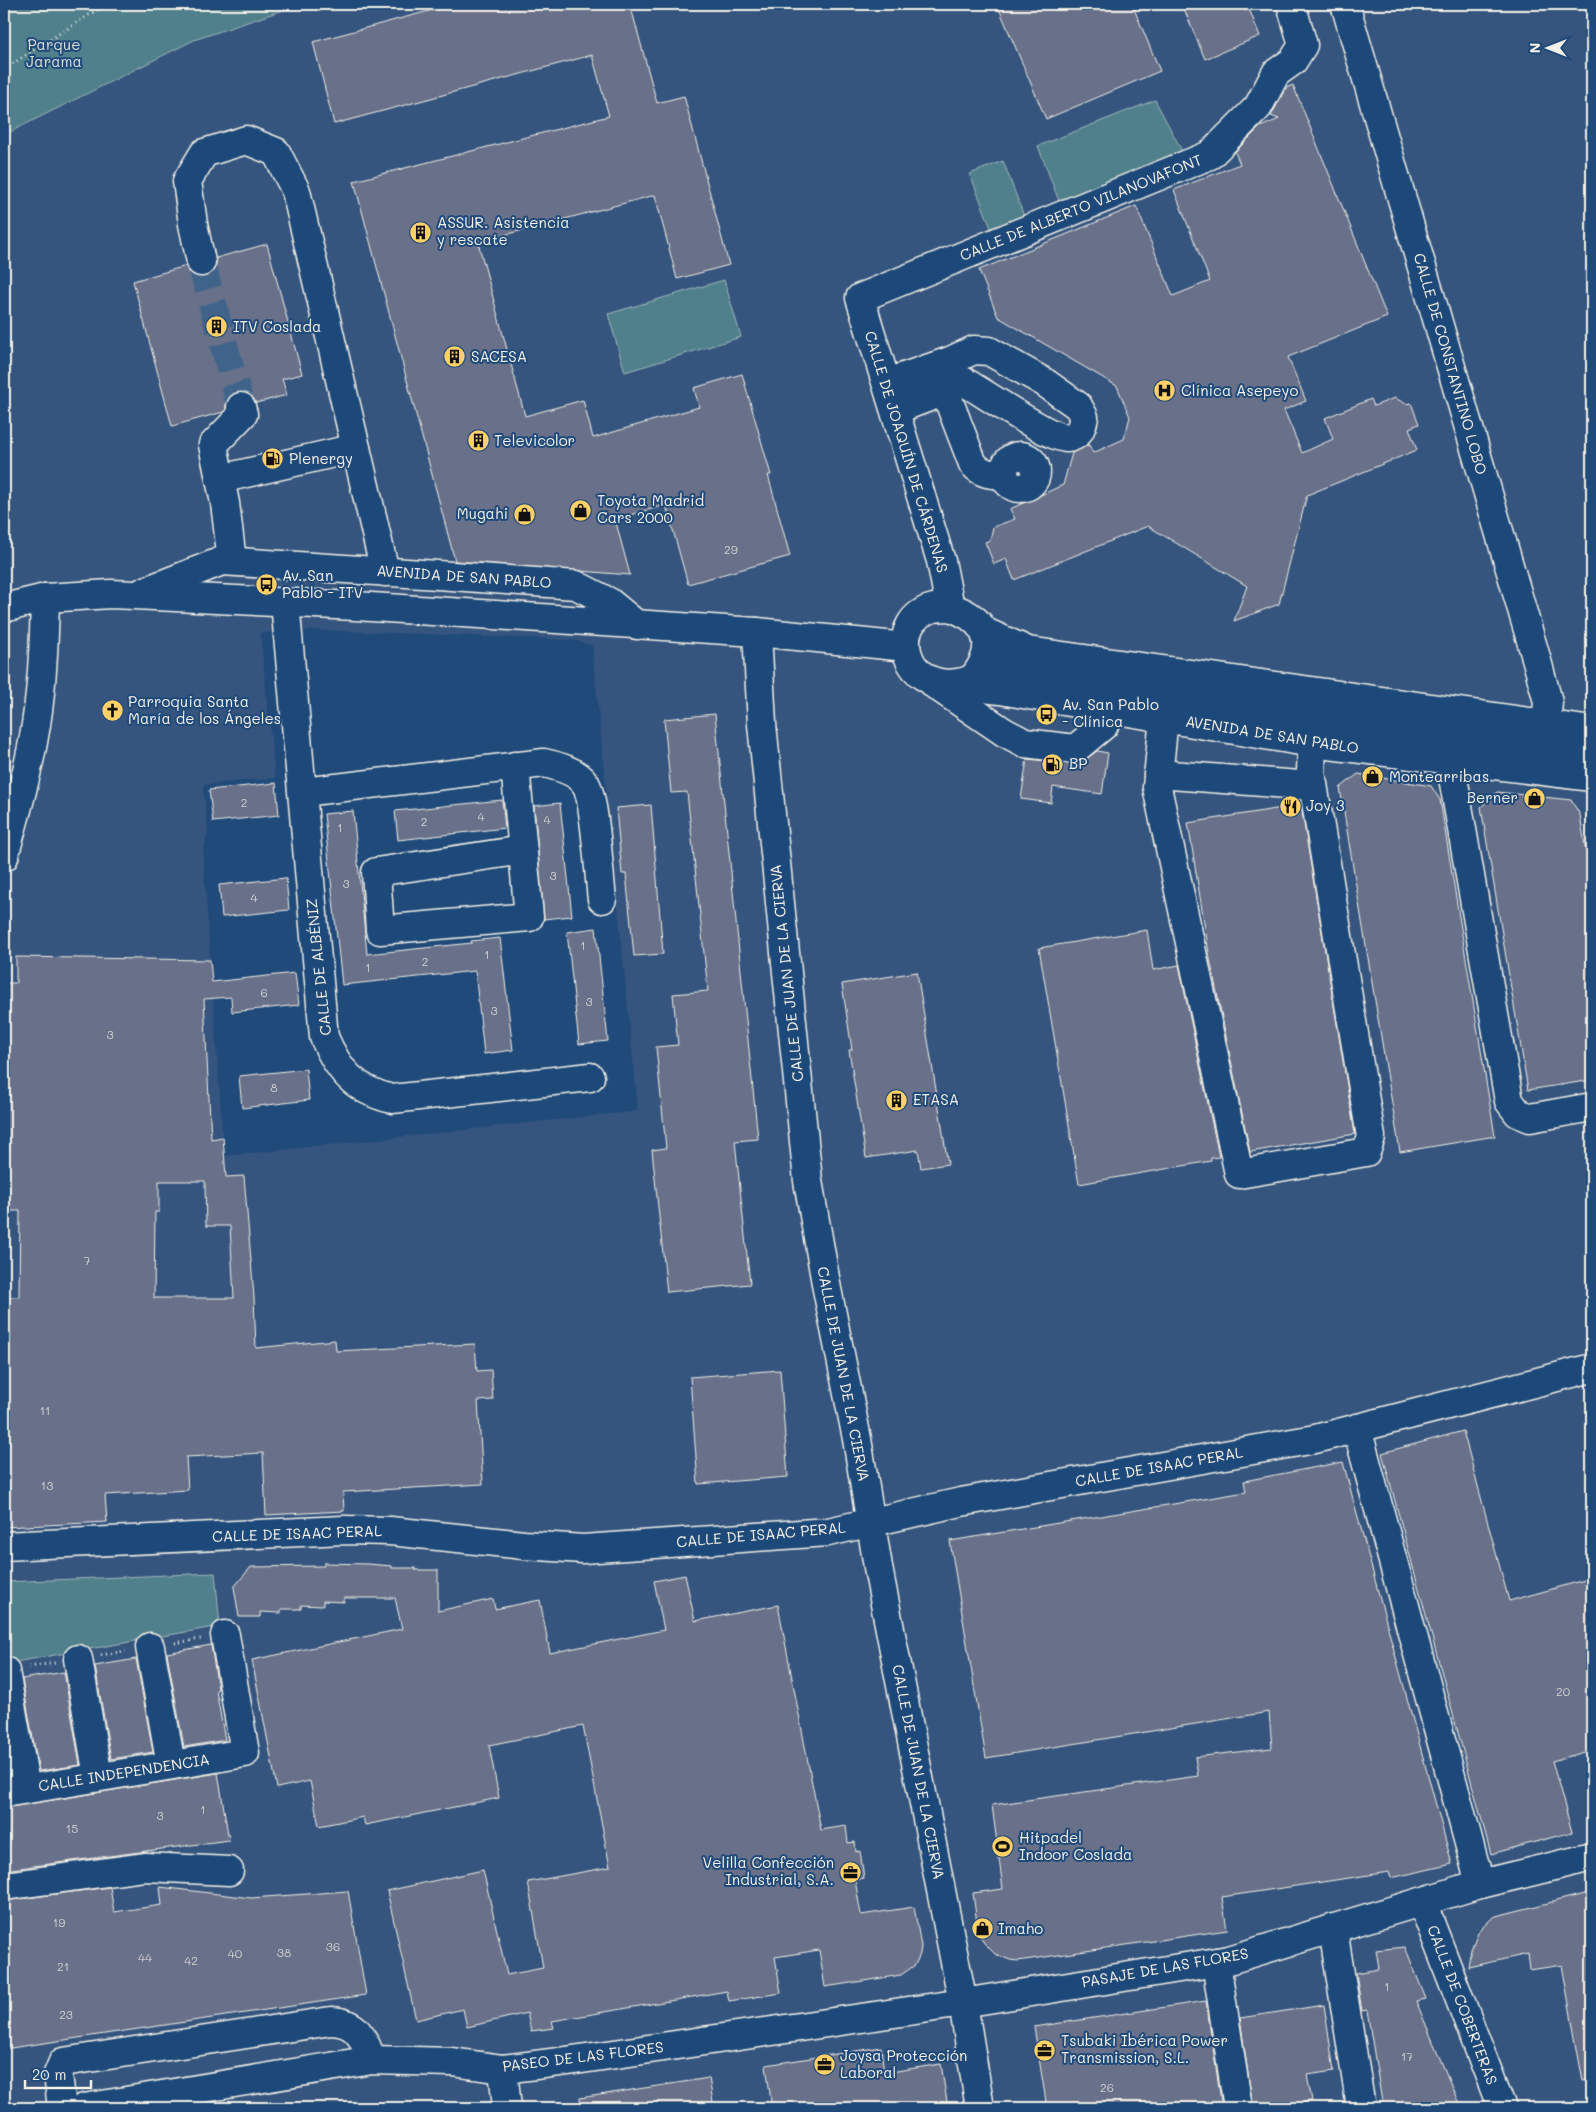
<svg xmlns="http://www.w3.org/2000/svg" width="1596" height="2112" font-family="Mali,sans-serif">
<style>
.built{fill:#35557f;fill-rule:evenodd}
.green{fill:#50808b;stroke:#a2b8ba}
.building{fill:#68708a;stroke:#f4f1e8;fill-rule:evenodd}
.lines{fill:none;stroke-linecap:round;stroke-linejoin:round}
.minor-tunnel{stroke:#3f638a;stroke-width:28;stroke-dasharray:28 14;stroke-linecap:butt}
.minor-casing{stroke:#f4f1e8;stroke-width:31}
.path{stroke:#f4f1e8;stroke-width:3;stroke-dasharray:1 4;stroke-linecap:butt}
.minor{stroke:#1f4a7a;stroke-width:28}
.labels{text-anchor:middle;stroke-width:4;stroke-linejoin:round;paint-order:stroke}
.number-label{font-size:12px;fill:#d1d1d0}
.park-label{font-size:15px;fill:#dbe0da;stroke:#1f4a7a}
.street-label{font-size:15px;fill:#f4f1e8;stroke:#1f4a7a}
.poi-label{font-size:15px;fill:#f4f1e8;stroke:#1f4a7a;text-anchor:start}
</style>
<rect width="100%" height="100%" fill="#1f4a7a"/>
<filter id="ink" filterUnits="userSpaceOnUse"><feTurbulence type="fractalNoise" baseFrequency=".02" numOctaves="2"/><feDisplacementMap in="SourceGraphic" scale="10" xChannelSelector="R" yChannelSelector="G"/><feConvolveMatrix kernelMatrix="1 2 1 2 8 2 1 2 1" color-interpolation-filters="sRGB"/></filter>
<g filter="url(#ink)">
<path class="built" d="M267,4h1325v2104h-1588v-1973zM317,630l258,10 17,6 46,465 -414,45 -21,-303 5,-22 -5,-46 72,-7 -15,-145z"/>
<g class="green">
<path d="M4,4h297l-107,36 -190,95z"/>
<path d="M1155,100l27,51 -123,50 -21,-55z"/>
<path d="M1003,161l21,55 -33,12 -21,-54z"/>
<path d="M724,280l17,57 -116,35 -17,-58z"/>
<path d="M215,1573l5,53 -216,38v-82z"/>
</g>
<g class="building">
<path d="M455,4h175l27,99 27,-7 45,169 -52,14 -22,-84 -177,47 47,174 58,-16 10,38 106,-31 -5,-19 48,-14 29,101h-3l22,81 -102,28 -22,-79 -51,14 15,56 -175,-14 -101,-380 255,-65 -17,-61 -258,69 -21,-82z"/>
<path d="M997,4h135l28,67 -114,48z"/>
<path d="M1182,4h60l3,7 4,-2 11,27 -55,23z"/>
<path d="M1293,85l94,232 -99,40 18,44 -22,9 18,43 31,-14 -8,-21 46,-19 3,7 21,-8 11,6 5,-1 8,21 -10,4 8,22 -110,45 -28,109 -45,17 13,-35 -99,-60 -134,54 -8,-21 -12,5 -9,-22 5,-2 3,-13 22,-8 -5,-10 53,-24 9,-32 17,-8 4,8 31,-14 6,-22 -13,-31 -119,-69 -19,-47 157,-64 37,90 37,-15 -36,-91 66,-26 -5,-12 25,-25 19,-8 -8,-3 15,-28z"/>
<path d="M267,244l35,130 -20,5 5,16 -31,8 -5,-8 -7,-3h-7l-8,5 -3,6v6l-3,3 -51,14 -39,-145 53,-15 4,7 6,4h9l6,-3 5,-7v-9z"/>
<path d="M715,714l43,425 -23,2 15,143 -83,8 -15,-142 14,-2 -10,-101 22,-2 -5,-51 35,-3 -21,-199 -16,1 -7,-74z"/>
<path d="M1097,751l11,2 -6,41 -49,-7 -2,16 -30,-4 6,-40 52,5z"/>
<path d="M1358,774l73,12 9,14 55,336 -95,16 -60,-364z"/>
<path d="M276,783l3,32 -66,7 -4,-32z"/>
<path d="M1497,792l74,8 9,15 12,74v191l-64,10 -47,-283z"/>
<path d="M502,800l3,28 -107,12 -3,-29z"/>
<path d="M560,803l12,113 -28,3 -10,-113z"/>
<path d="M651,805l12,149 -29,2 -8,-82h-4l-6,-66z"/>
<path d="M1301,805l54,329 -105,18 -40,-193 -22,-136z"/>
<path d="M353,811l14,143 105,-11 -1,-2 29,-3 13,112 -29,4 -9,-83 -133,14 -18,-171z"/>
<path d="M286,878l3,32 -67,7 -3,-32z"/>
<path d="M596,928l12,113 -29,3 -12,-112z"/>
<path d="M1147,930l6,40 26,-5 40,192 -8,1v3l-132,23 -40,-236z"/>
<path d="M16,957l194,3 2,22 83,-9 4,32 -67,7 -1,-15 -27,2 7,140 12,-2 3,40 18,-1 10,121 2,51 79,-8 1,11 139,-7 2,27 14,-1 2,30 -15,1 5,83 -140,8 1,19 -78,4 -3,-62 -77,4 2,33 -83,5 2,27 -103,5v-230h15l1,-86h-16l2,-206h-2v-22h12zM159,1181h46l1,45h24l4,72h-80l1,-86h4z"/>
<path d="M917,972l31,192 -27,4 -3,-18 -52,8 -17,-108h3l-10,-66z"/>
<path d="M306,1069l3,31 -67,8 -3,-32z"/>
<path d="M780,1370l8,107 -90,7 -8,-107z"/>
<path d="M1463,1431l46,170 83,-23v172l-40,11 20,71 -81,22 -109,-401z"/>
<path d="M1343,1462l109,402 -61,14 -2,-6 -167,25 5,33 -209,31 -8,-1 -15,-6 -11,-11 -6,-12 -5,-38 30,-4 -11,-84 206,-29 -3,-19 77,-9 -3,-36 -283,46 -36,-217 296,-49 -2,-11z"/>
<path d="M324,1563l44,1 24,2v2h23v2h23v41l55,-12 2,10 45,-9 10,53 114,-23 -10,-49 31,-6 10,46 83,-16 43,225 25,-4 2,17 7,-1 1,10 4,-1 4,27 -9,2 6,35 53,-8 7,39 -1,8 -5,11 -14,10 -76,12 -6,-37 -44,7 6,36 -52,8 -2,-10 -175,30 2,7 -23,3 -4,-18 -60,14 -4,-18 -47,11 -29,-129 96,-21 24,105 36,-7 -15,-86 82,-15 -27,-141 -94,19 10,53 -134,27 -2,-8 -44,9 -9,-45 -33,7 -25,-128 150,-31 -7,-31h-51v4l-21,-1v5l-22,-1v4h-20v4l-21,-1v5h-21l-5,-30 17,-20 73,-1z"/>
<path d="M211,1645l7,44 -2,1 9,50 -41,7 -17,-94z"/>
<path d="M136,1659l17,93 -42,7 -16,-93z"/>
<path d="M64,1672l16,93 -41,6 -17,-92z"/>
<path d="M218,1773l11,67 -225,30v-62z"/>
<path d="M110,1887l4,25 48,-7 -2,-18 91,11 97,-7 18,104 -362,54v-148z"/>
<path d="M1592,1892v189l-9,1 -21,-117 -32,5 -2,-16 -60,13 3,-18 7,-17 13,-13 5,-3z"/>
<path d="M1405,1947l21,52 -10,2 43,103 -25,4h-51l-16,-98 -5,1 -6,-38 23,-4 -3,-19z"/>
<path d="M1206,2001l16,107h-175l-13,-81z"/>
<path d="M1324,2005l10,66 -27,4 5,26 -43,7h-16l-13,-90z"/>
<path d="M881,2047l3,26 57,-9 7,44h-176l-6,-43z"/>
<path d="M709,2078l5,30h-134v-10z"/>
</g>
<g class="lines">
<path class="minor-tunnel" d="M201,262l40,145"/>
<defs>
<g id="minor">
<path d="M1345,4l192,657 11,41 -2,23"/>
<path d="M201,262l-8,-38 -6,-43 17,-28 42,-13 30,12 20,39 89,381"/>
<path d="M887,383l63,-22 24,-11 15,1 55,31 34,24 6,11c-2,10 -5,20 -17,21 -17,1 -86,-47 -104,-57l-18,10 -50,19"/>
<path d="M945,391l28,73c9,10 18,11 31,10"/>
<circle cx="1020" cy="472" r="16"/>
<path d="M220,479l136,-31"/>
<path d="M232,561l-7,-58 -12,-58 30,-31 -2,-7"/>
<path d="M143,592l79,-31 216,14 138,10 33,17 28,23"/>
<path d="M285,602l39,435c15,35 31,53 68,62l198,-22"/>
<path d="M950,607l-9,-46 -81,-263 350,-143 48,-48 18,-34 17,-12 10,-16 -12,-41"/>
<path d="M950,607c30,10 49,31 29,63 -5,9 -12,12 -22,13 -55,8 -70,-64 -23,-75 5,-1 11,-1 16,-1z"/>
<path d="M4,608l41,-10 66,-4 23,1 222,11 401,26 149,15"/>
<path d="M757,632l5,92 46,457 19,108 30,150 22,134 84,430 17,105"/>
<path d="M985,632l43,19 564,80"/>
<path d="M984,661l23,8 364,56 221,27"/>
<path d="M953,684l47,6 312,53 280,34"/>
<path d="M935,685l69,47 21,11 50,6 29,-24 6,-16"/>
<path d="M1164,718l-7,69 82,387 127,-22 5,-15 -60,-365 1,-29"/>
<path d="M1450,760l59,341 9,12 12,5 62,-11"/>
<path d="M515,766l14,151 -149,13 -4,-58 147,-22"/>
<path d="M1158,774l155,12"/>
<path d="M303,792l241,-29c13,3 33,8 41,20 10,13 14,94 17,116"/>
<path d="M4,857c10,-38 22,-76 29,-115 9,-47 11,-96 12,-144"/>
<path d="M1357,1428l123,456"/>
<path d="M4,1546l340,-16 46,1 134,14 59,4 245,-17 133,-30 354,-63 277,-71"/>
<path d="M150,1647l21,118"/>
<path d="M78,1659l20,118"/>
<path d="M5,1671l21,118"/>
<path d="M4,1793l241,-40 -20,-118"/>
<path d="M4,1886l141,-19 84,4"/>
<path d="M1422,1902l80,206"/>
<path d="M1333,1929l28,179"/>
<path d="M1216,1962l22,146"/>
<path d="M503,2069l4,39"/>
<path d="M62,2108l-4,-34 5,-12 268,-41c27,1 32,17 41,39"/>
<path d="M84,2108l288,-48 80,2 51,7 64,-8 396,-58 266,-43 251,-76 112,-27"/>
</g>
</defs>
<use href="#minor" class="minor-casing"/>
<g class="path">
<path d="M4,69l102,-65"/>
<path d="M175,1643l26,-4"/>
<path d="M101,1655l25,-4"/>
<path d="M29,1667l26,-4"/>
</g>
<use href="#minor" class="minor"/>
</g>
</g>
<defs>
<symbol id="building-disc" viewBox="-11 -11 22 22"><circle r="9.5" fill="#ffd166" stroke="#1f4a7a"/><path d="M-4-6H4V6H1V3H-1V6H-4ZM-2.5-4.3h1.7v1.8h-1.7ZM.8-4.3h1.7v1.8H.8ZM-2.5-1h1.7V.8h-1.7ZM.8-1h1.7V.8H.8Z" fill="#111"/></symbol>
<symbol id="hospital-disc" viewBox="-11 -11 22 22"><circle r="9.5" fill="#ffd166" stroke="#1f4a7a"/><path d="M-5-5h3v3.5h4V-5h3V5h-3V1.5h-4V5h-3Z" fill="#111"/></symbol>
<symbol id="fuel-disc" viewBox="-11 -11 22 22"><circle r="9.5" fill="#ffd166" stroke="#1f4a7a"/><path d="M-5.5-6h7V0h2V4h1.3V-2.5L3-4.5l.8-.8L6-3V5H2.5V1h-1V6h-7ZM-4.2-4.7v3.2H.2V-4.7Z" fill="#111"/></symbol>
<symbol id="shop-disc" viewBox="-11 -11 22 22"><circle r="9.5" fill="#ffd166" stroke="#1f4a7a"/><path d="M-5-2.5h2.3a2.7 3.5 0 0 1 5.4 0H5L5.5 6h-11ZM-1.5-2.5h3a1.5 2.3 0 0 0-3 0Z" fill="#111"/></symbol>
<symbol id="bus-disc" viewBox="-11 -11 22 22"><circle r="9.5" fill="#ffd166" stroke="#1f4a7a"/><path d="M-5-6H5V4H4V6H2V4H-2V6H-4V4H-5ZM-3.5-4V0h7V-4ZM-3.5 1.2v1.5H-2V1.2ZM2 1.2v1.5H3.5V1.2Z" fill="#111"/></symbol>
<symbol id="church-disc" viewBox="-11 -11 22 22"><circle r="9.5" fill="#ffd166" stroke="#1f4a7a"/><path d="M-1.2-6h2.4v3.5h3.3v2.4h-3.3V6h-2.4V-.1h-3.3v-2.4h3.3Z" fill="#111"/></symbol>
<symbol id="restaurant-disc" viewBox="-11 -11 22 22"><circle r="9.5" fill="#ffd166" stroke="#1f4a7a"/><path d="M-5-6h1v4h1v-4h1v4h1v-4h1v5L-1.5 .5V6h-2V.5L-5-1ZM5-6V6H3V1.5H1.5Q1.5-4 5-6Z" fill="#111"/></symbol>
<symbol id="stadium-disc" viewBox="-11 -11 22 22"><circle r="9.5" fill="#ffd166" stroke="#1f4a7a"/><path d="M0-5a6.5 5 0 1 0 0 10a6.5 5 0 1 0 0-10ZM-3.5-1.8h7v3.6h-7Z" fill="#111"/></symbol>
<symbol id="office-disc" viewBox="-11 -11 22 22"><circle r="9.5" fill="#ffd166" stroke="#1f4a7a"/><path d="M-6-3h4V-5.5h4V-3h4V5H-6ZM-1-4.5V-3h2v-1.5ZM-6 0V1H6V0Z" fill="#111"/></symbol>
</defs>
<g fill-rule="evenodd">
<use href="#building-disc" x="408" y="220" width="25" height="25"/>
<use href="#building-disc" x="204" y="314" width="25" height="25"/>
<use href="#building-disc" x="442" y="344" width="25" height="25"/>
<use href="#hospital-disc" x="1152" y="378" width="25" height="25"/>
<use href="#building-disc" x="466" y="428" width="25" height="25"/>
<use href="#fuel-disc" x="260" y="446" width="25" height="25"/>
<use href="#shop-disc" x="568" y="498" width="25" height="25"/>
<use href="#shop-disc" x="512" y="502" width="25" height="25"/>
<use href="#bus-disc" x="254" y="572" width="25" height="25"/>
<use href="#church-disc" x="100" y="698" width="25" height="25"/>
<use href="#bus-disc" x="1034" y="702" width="25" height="25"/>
<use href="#fuel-disc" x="1040" y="752" width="25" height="25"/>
<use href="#shop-disc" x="1360" y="764" width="25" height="25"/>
<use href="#shop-disc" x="1522" y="786" width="25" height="25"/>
<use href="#restaurant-disc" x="1278" y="794" width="25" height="25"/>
<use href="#building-disc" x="884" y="1088" width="25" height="25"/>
<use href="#stadium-disc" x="990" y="1834" width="25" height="25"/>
<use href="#office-disc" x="838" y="1860" width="25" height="25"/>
<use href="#shop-disc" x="970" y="1916" width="25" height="25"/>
<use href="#office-disc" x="1032" y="2038" width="25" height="25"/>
<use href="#office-disc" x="812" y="2052" width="25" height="25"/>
</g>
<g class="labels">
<g class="number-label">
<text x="731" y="554">29</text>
<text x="244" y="807">2</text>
<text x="481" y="821">4</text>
<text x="547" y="824">4</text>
<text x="424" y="826">2</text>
<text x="340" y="832">1</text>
<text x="553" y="880">3</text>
<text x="346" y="888">3</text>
<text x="254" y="902">4</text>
<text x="583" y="950">1</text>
<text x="487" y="959">1</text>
<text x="425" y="966">2</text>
<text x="368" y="972">1</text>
<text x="264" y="997">6</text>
<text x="589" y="1006">3</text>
<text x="494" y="1015">3</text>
<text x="110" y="1039">3</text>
<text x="274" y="1092">8</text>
<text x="87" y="1265">7</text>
<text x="45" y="1415">11</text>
<text x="47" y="1490">13</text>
<text x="1563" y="1696">20</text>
<text x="203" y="1814">1</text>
<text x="160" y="1820">3</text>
<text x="72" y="1833">15</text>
<text x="59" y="1927">19</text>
<text x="333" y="1951">36</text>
<text x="284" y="1957">38</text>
<text x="235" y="1958">40</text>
<text x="145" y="1962">44</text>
<text x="191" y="1965">42</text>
<text x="63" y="1971">21</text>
<text x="1387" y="1991">1</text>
<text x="66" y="2019">23</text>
<text x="1407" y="2061">17</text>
<text x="1107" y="2092">26</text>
</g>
<g class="park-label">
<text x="54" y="50">Parque<tspan x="54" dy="17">Jarama</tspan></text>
</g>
<g class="street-label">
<text transform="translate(1081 208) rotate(-22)" y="5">CALLE DE ALBERTO VILANOVAFONT</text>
<text transform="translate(1450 364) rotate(74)" y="5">CALLE DE CONSTANTINO LOBO</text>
<text transform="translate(906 452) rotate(73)" y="5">CALLE DE JOAQUÍN DE CÁRDENAS</text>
<text transform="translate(464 577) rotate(4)" y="5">AVENIDA DE SAN PABLO</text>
<text transform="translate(1272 735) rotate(9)" y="5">AVENIDA DE SAN PABLO</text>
<text transform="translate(319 967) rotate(-96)" y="5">CALLE DE ALBÉNIZ</text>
<text transform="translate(787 973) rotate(-96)" y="5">CALLE DE JUAN DE LA CIERVA</text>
<text transform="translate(843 1374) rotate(79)" y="5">CALLE DE JUAN DE LA CIERVA</text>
<text transform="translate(1159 1467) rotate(-10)" y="5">CALLE DE ISAAC PERAL</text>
<text transform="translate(297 1534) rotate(-2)" y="5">CALLE DE ISAAC PERAL</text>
<text transform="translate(761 1535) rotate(-5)" y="5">CALLE DE ISAAC PERAL</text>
<text transform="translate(918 1772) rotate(79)" y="5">CALLE DE JUAN DE LA CIERVA</text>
<text transform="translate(124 1773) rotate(-9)" y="5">CALLE INDEPENDENCIA</text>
<text transform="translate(1165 1968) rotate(-10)" y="5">PASAJE DE LAS FLORES</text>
<text transform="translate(1462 2005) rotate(69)" y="5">CALLE DE COBERTERAS</text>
<text transform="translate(583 2057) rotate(-7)" y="5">PASEO DE LAS FLORES</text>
</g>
<g class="poi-label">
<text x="437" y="228">ASSUR. Asistencia<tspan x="437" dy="17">y rescate</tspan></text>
<text x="233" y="332">ITV Coslada</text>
<text x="471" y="362">SACESA</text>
<text x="1181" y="396">Clínica Asepeyo</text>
<text x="494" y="446">Televicolor</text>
<text x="289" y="464">Plenergy</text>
<text x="597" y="506">Toyota Madrid<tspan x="597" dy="17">Cars 2000</tspan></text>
<text x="508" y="519" text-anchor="end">Mugahi</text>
<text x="282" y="581">Av. San<tspan x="282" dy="17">Pablo - ITV</tspan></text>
<text x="128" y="707">Parroquia Santa<tspan x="128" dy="17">María de los Ángeles</tspan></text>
<text x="1062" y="710">Av. San Pablo<tspan x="1062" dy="17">- Clínica</tspan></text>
<text x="1069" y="769">BP</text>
<text x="1389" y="782">Montearribas</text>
<text x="1518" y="803" text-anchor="end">Berner</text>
<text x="1306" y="811">Joy 3</text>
<text x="913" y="1105">ETASA</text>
<text x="1019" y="1843">Hitpadel<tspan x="1019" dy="17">Indoor Coslada</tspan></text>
<text x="834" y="1868" text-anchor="end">Velilla Confección<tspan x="834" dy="17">Industrial, S.A.</tspan></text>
<text x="998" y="1934">Imaho</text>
<text x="1061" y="2046">Tsubaki Ibérica Power<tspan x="1061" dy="17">Transmission, S.L.</tspan></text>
<text x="840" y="2061">Joysa Protección<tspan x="840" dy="17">Laboral</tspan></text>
</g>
</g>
<rect width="1596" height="2112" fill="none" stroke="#1f4a7a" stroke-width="20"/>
<rect x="10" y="10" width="1576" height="2092" fill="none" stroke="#f4f1e8" stroke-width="2" filter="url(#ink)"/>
<g transform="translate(1548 48) rotate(270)" stroke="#1f4a7a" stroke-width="4" paint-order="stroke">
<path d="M0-4L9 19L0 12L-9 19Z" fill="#f4f1e8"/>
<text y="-8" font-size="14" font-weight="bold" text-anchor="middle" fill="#f4f1e8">N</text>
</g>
<path d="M25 2080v8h66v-8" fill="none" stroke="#f4f1e8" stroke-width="2.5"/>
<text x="32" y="2080" font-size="15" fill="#f4f1e8" stroke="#1f4a7a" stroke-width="4" paint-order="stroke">20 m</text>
</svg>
